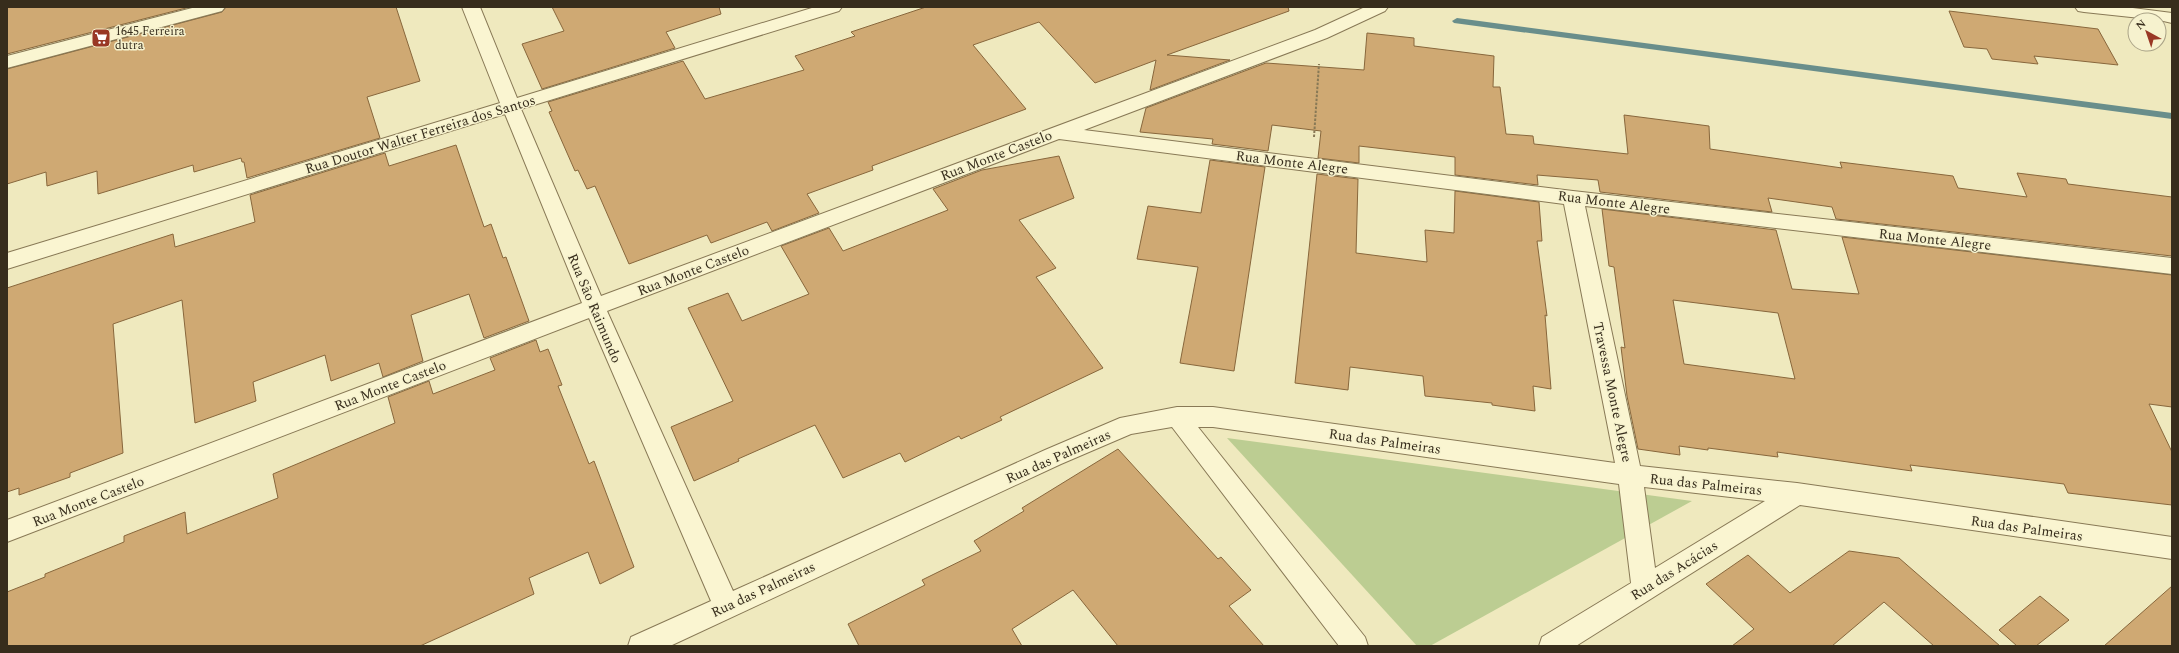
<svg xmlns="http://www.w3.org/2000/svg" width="2179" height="653" font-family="Spectral,serif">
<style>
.green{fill:#bccd92}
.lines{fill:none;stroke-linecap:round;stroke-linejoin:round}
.stream{fill:#698e8b;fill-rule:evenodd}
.building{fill:#cfa973;stroke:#88673c;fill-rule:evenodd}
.minor-casing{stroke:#887956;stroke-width:2}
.path{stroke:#887956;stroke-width:2;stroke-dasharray:2.5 1.5;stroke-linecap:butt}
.minor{fill:#faf5d1;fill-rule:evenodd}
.labels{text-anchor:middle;stroke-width:3;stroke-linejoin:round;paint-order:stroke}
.far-poi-label{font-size:12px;fill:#372d1c;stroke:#f6f2ce;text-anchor:start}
.street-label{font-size:14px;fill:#372d1c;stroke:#f6f2ce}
</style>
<rect width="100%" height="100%" fill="#efe9be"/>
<path class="green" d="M1227,438l465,63 -262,145h-13z"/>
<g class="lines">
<path class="stream" d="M1457,18l715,95v6l-718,-96 -2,-2z"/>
</g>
<g class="building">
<path d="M7,7h183l-183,47z"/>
<path d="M226,7h170l24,74 -53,16 13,41 -133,40 -3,-16h-2l-1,-4 -47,14 -1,-7 -95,29 -1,-23 -50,15 -1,-14 -39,12v-115l215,-57z"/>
<path d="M552,7h167l2,7 -55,18 9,16 -133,41 -20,-45 42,-13z"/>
<path d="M926,7h362l1,4 -122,44 63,5 -80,30 6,-30 -61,23 -56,-61 -66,23 53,64 -154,57 1,4 -66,24 12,19 -47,18 -5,-9 -56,21 -4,-8 -78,29 -34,-78 -8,3 -9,-19 -3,1 -26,-59 3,-1 -4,-9 135,-41 22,38 99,-29 -9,-14 60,-20 -4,-4z"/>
<path d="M1949,11l149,18 20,36 -84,-9 4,8 -46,-5 -5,-10 -23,-2z"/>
<path d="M1367,33l47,5v8l80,10 -1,31h7l6,47 27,2 1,8 94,10 -4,-39 85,11 1,23 132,19 -2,-6 113,14 5,12 69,9 -10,-24 49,6 2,5 104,13v59l-336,-37 -4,-12 -64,-9 4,14 -172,-20 -2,-12 -61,-5 1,10 -83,-10v-18l-96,-11v17l-41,-5 3,-27 -49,-6 -4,26 -56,-7 1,-5 -73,-7 6,-24 120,-45 98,7z"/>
<path d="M456,145l28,82 7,-3 12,34 3,-1 23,64 -45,17 -15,-44 -58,21 12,46 -40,16 -4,-14 -48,18 -6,-26 -72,27 3,19 -61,22 -13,-123 -69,24 10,129 -53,20v4l-51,18v-7l-12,4v-204l166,-54 2,13 80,-25 -5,-27 135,-42 4,13z"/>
<path d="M1059,156l15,42 -55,22 37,48 -20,9 67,91 -103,49 2,3 -41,19 -2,-3 -54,26 -5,-9 -57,25 -28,-53 -77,34 1,2 -45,20 -23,-54 62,-26 -45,-93 40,-15 14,28 67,-27 -28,-48 48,-18 14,23 105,-41 -15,-21 49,-19z"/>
<path d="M1210,160l55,7 -31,204 -54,-8 18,-96 -61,-8 11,-53 53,7z"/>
<path d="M1317,174l41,5 -2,74 71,9 -2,-32 29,3 1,-42 84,11 3,39h-5l10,75 -2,-1 6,74 -18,-3 2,25 -43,-6v-2l-67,-7 -2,-20 -73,-9 -2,23 -53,-7z"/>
<path d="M1602,209l174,21 16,59 67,5 -17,-57 330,38v132l-23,-3 23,48v53l-104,-12 -4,-9 -154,-19 2,6 -135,-19 1,5 -70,-9v2l-29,-4 1,9 -42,-6 -11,-53 -6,-49 4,1 -11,-81 -5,-1zM1673,300l105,13 17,66 -111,-15z"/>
<path d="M536,340l4,12 8,-3 14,36 -4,1 31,78 5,-3 40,106 -34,17 -12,-32 -59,26 5,16 -114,52h-413v-54l38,-15v-3l79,-32v-6l61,-24 2,22 91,-36 -5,-24 122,-51 -7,-26 41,-16 4,13 62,-24 -5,-12z"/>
<path d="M1118,449l100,110 3,-2 30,33 -22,16 35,40h-146l-45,-56 -61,39 10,17h-163l-11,-22 77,-39 -3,-5 59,-29 -7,-10 50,-30 -2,-3z"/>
<path d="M1849,551l50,7 101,88h-66l-50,-44 -52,44h-100l22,-17 -48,-45 42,-29 42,38z"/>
<path d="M2172,586v60h-68z"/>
<path d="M2040,596l29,24 -33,26h-19l-18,-16z"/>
</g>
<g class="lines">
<defs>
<g id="minor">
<path d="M196,7h29l-3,4 -215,57v-12z"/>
<path d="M462,7h18l37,91 298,-91h27l-3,4 -318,98 80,187 714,-266 50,-23h23l-3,4 -58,27 -243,92 489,61 599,67v16l-587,-68 55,260 157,17 375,54v22l-372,-54 -224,141h-37l3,-9 89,-54 -12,-99 -406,-57h-15l167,210 3,9h-29l-167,-219 -41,7 -70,30 -391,182h-42l3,-9 80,-36 -122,-283 -582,224v-22l575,-217 -77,-189 -498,155v-16l493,-150zM1059,139l505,65 51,259 -402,-56h-36l-57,11 -75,32 -312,141 -126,-280zM1644,487l121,14 -110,67z"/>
<path d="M2075,7h50l47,6v10l-13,-3 -75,-8 -6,-1z"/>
</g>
</defs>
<use href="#minor" class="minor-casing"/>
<path class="path" d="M1314,137l5,-73"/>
<use href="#minor" class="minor"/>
</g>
<defs>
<symbol id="supermarket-square" viewBox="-11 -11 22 22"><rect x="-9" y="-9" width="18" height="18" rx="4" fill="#993825" stroke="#f6f2ce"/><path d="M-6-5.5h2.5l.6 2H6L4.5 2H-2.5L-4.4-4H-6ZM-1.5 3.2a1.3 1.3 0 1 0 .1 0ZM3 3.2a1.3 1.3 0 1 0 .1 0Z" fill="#fff"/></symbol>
</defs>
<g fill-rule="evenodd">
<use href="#supermarket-square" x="90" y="27" width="22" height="22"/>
</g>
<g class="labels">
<g class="far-poi-label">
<text x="115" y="35">1645 Ferreira<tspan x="115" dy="14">dutra</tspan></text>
</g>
<g class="street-label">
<text transform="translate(420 134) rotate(-17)" y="5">Rua Doutor Walter Ferreira dos Santos</text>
<text transform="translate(996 155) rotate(-21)" y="5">Rua Monte Castelo</text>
<text transform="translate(1292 162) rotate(7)" y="5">Rua Monte Alegre</text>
<text transform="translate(1614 202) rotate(7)" y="5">Rua Monte Alegre</text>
<text transform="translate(1935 239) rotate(6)" y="5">Rua Monte Alegre</text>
<text transform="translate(693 270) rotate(-21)" y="5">Rua Monte Castelo</text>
<text transform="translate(595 308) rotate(67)" y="5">Rua São Raimundo</text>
<text transform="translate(390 385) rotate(-21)" y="5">Rua Monte Castelo</text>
<text transform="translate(1613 392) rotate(78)" y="5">Travessa Monte Alegre</text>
<text transform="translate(1385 441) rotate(8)" y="5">Rua das Palmeiras</text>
<text transform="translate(1058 456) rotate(-24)" y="5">Rua das Palmeiras</text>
<text transform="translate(1706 484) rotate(6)" y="5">Rua das Palmeiras</text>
<text transform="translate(88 501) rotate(-21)" y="5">Rua Monte Castelo</text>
<text transform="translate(2027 528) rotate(8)" y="5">Rua das Palmeiras</text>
<text transform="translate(1674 570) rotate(-32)" y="5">Rua das Acácias</text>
<text transform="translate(763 589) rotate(-25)" y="5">Rua das Palmeiras</text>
</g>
</g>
<rect width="2179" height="653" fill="none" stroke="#372d1c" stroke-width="16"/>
<g transform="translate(2147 32) rotate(320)"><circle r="19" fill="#f6f2ce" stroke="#aaa387"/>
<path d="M0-3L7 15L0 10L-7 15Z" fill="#993825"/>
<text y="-6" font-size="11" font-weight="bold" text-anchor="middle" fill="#372d1c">N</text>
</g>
</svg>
